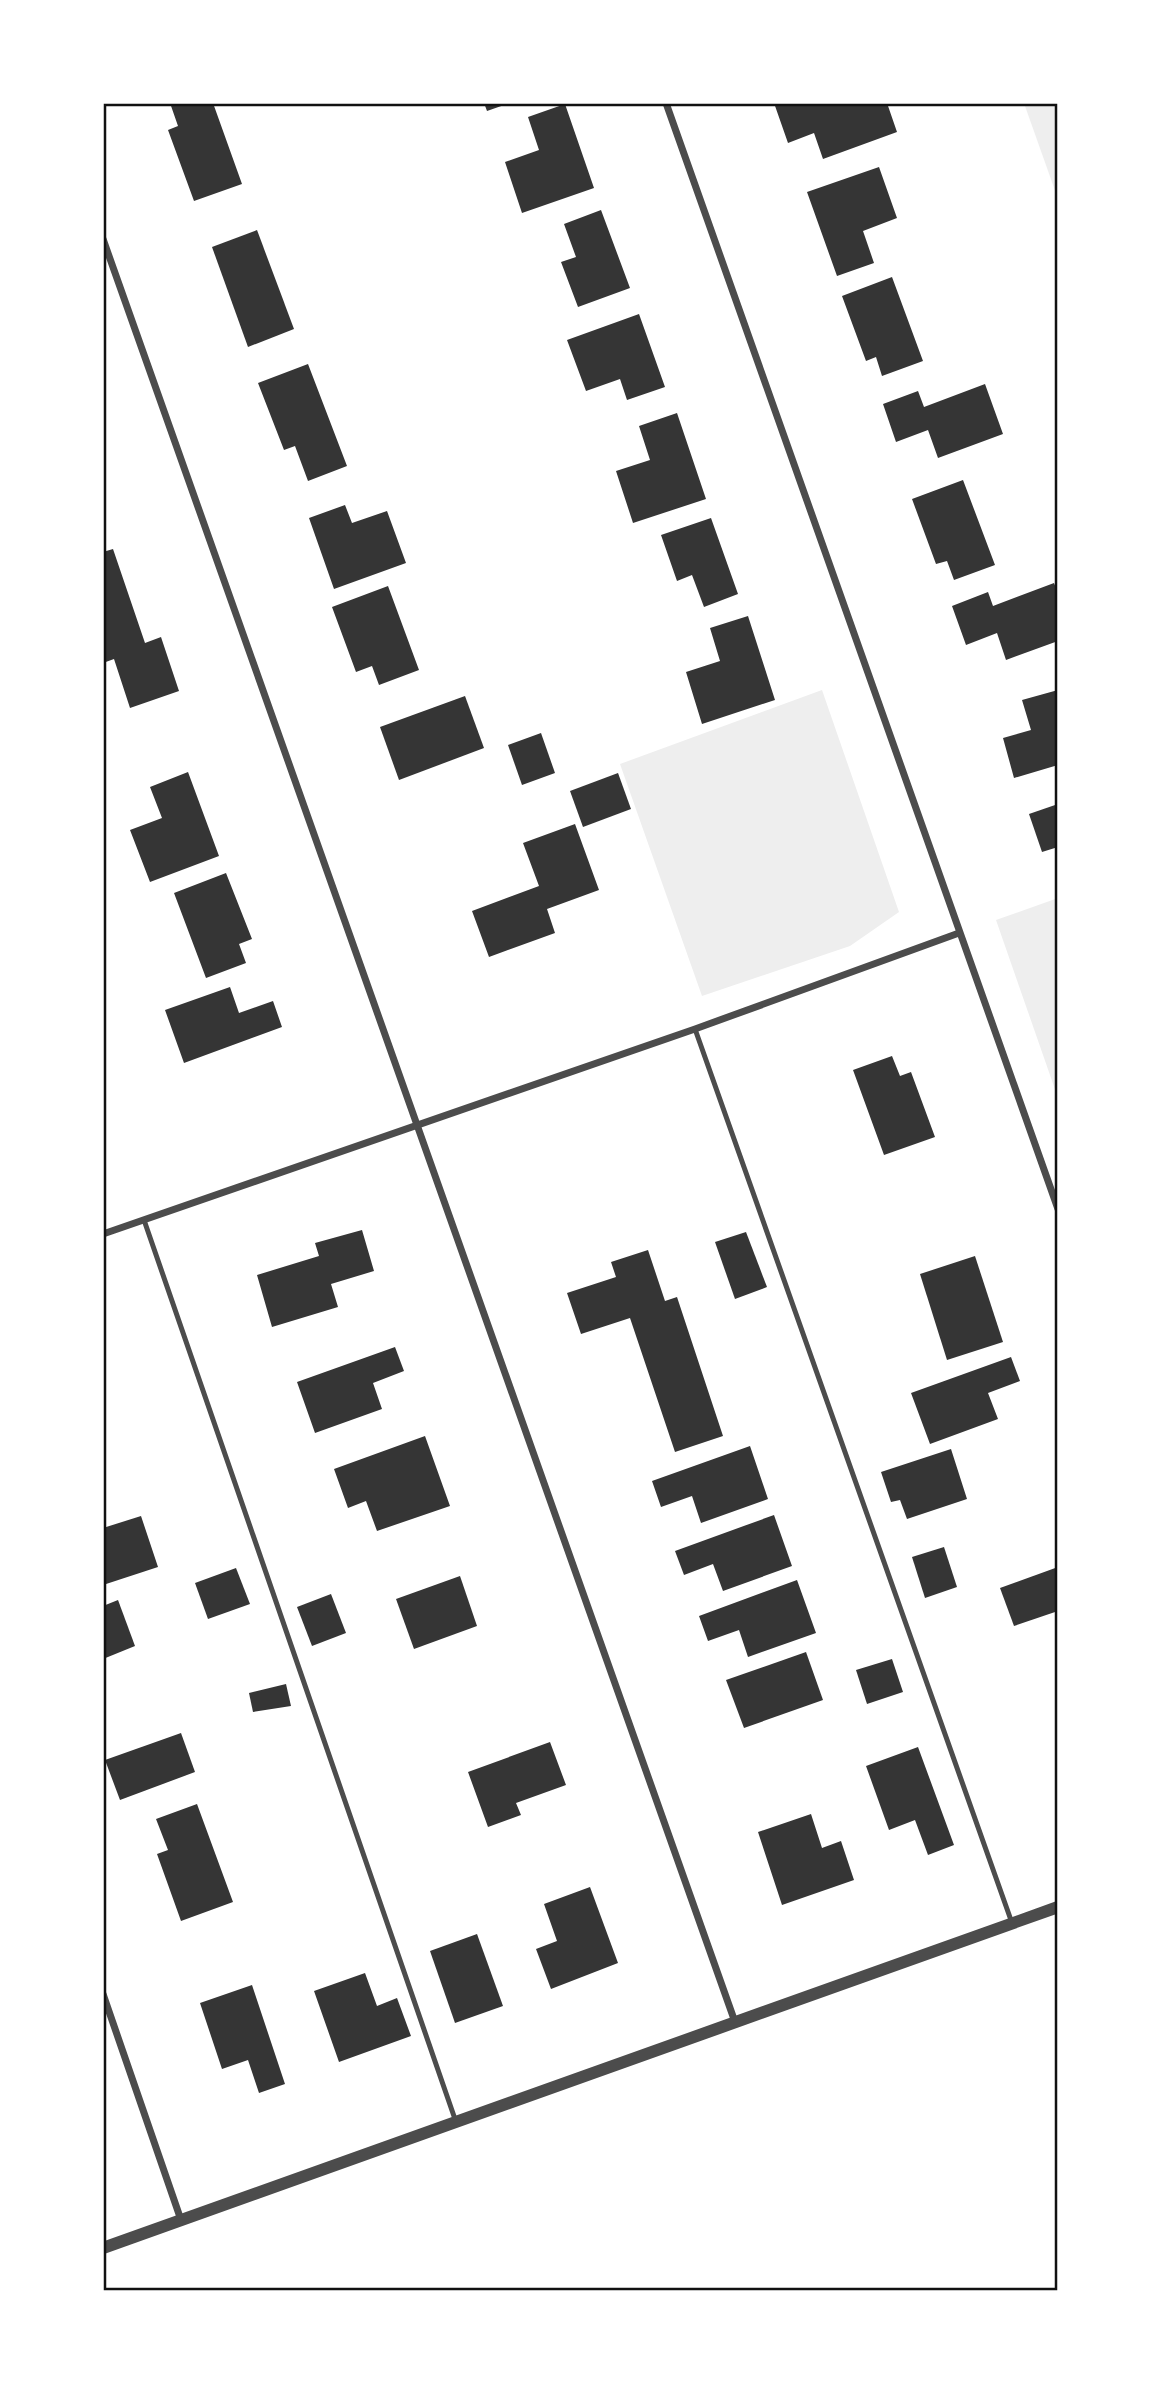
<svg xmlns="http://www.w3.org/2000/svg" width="1161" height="2394" font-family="'Nunito Sans',sans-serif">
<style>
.green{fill:#eee}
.building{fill:#353535}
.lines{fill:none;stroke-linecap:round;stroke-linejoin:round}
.service{stroke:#4c4c4c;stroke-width:5}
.minor{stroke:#4c4c4c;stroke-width:7}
.tertiary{stroke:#4c4c4c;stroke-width:12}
.neatline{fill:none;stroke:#111;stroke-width:2.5}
</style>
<rect width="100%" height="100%" fill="#fff"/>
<g class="green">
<path d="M1033,103h25v96l-33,-93z"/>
<path d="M822,690l77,222 -49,34 -148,50 -82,-232z"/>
<path d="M1058,898v200l-62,-178z"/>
</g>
<g class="building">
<path d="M170,103h43l29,81 -48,17 -26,-71 10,-4z"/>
<path d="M484,103h23v1l-20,7z"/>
<path d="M774,103h113l10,29 -74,27 -9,-26 -26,10z"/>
<path d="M565,104l29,84 -72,25 -17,-51 34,-12 -11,-33z"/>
<path d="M879,167l18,51 -34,13 11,32 -37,13 -30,-84z"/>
<path d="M601,210l29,78 -52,19 -17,-45 15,-5 -12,-33z"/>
<path d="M257,230l37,99 -46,18 -36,-100z"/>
<path d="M892,277l31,84 -41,15 -6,-19 -10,4 -24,-65z"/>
<path d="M639,314l26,73 -38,13 -7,-21 -34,12 -19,-51z"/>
<path d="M308,364l39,102 -39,15 -13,-35 -11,4 -26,-67z"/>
<path d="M985,384l18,50 -65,24 -10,-28 -32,12 -13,-38 35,-13 6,16z"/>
<path d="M677,413l29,86 -73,24 -17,-52 34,-11 -11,-34z"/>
<path d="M963,480l32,85 -41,15 -7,-19 -11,3 -24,-65z"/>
<path d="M345,505l7,18 35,-12 19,52 -72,26 -25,-71z"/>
<path d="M711,518l27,76 -34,13 -12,-32 -15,6 -16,-46z"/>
<path d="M113,549l32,94 16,-6 18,54 -49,17 -16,-49 -11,4v-111z"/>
<path d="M1054,583l4,10v48l-52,19 -9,-27 -31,12 -14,-39 36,-14 5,14z"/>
<path d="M388,586l31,84 -40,15 -7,-19 -16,6 -24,-65z"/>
<path d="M748,616l27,84 -73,24 -16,-52 34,-11 -10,-33z"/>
<path d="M1058,690v75l-44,13 -11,-40 28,-8 -9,-30z"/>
<path d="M465,696l19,52 -85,32 -19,-53z"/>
<path d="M541,733l14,40 -33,12 -14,-40z"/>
<path d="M188,772l31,84 -69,26 -20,-52 32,-12 -12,-31z"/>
<path d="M618,773l13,36 -48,18 -13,-36z"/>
<path d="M1058,804v43l-16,5 -13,-38z"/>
<path d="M575,824l24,66 -52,19 8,24 -66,24 -17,-46 67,-25 -16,-43z"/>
<path d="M226,873l26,66 -13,5 7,19 -40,15 -32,-85z"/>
<path d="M230,987l9,26 34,-12 9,26 -98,36 -19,-53z"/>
<path d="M892,1056l8,20 11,-4 24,65 -51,18 -31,-85z"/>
<path d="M362,1230l12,41 -43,13 7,23 -66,20 -15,-52 62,-19 -4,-13z"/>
<path d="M746,1232l21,55 -32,12 -20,-57z"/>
<path d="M648,1250l17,51 12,-4 46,139 -48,16 -45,-134 -49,16 -14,-41 49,-16 -5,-15z"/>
<path d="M975,1256l28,86 -56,18 -27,-86z"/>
<path d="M395,1347l9,24 -31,12 9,26 -67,24 -18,-51z"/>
<path d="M1011,1357l9,24 -32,12 10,26 -68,25 -19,-51z"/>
<path d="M425,1436l25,70 -73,25 -11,-30 -18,7 -14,-39z"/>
<path d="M750,1446l18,53 -67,24 -9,-27 -31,11 -9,-26z"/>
<path d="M951,1449l16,50 -60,20 -7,-19 -9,2 -10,-30z"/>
<path d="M774,1515l18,51 -69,25 -10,-27 -29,11 -9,-24z"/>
<path d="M141,1516l17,51 -55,18v-57z"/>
<path d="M944,1547l13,40 -32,11 -13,-41z"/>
<path d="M1058,1567v44l-44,15 -14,-38z"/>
<path d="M236,1568l14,36 -42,15 -13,-36z"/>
<path d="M460,1576l17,50 -63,23 -18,-50z"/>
<path d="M797,1580l19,53 -68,24 -9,-27 -31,11 -9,-25z"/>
<path d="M331,1594l15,39 -34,13 -15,-39z"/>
<path d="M118,1600l17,46 -32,13v-53z"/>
<path d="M806,1652l17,48 -79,28 -18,-48z"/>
<path d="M892,1659l11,33 -36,12 -11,-34z"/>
<path d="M286,1684l5,22 -38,6 -4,-19z"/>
<path d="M181,1733l14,39 -75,28 -15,-40z"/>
<path d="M550,1742l16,43 -50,18 5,12 -33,12 -20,-55z"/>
<path d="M918,1747l36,98 -26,10 -13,-35 -26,10 -23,-64z"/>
<path d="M197,1804l36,98 -52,19 -24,-67 11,-4 -12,-31z"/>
<path d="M811,1814l11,34 19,-7 13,39 -72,25 -24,-73z"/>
<path d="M590,1887l28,76 -67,26 -15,-40 21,-8 -13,-37z"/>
<path d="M477,1934l26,72 -48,17 -25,-72z"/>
<path d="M365,1973l12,33 20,-8 14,38 -72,26 -25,-71z"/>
<path d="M252,1985l33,99 -26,9 -11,-33 -26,9 -22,-66z"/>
</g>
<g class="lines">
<g class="service">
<path d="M695,1029l317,894"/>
<path d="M144,1220l312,902"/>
</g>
<g class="minor">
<path d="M666,103l392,1106"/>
<path d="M103,239l632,1783"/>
<path d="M103,1234l592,-205 264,-96"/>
<path d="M103,1994l78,226"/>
</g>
<path class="tertiary" d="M103,2248l955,-341"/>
</g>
<rect width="1161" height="2394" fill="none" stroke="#ffffff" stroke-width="210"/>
<rect x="105" y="105" width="951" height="2184" class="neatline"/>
</svg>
